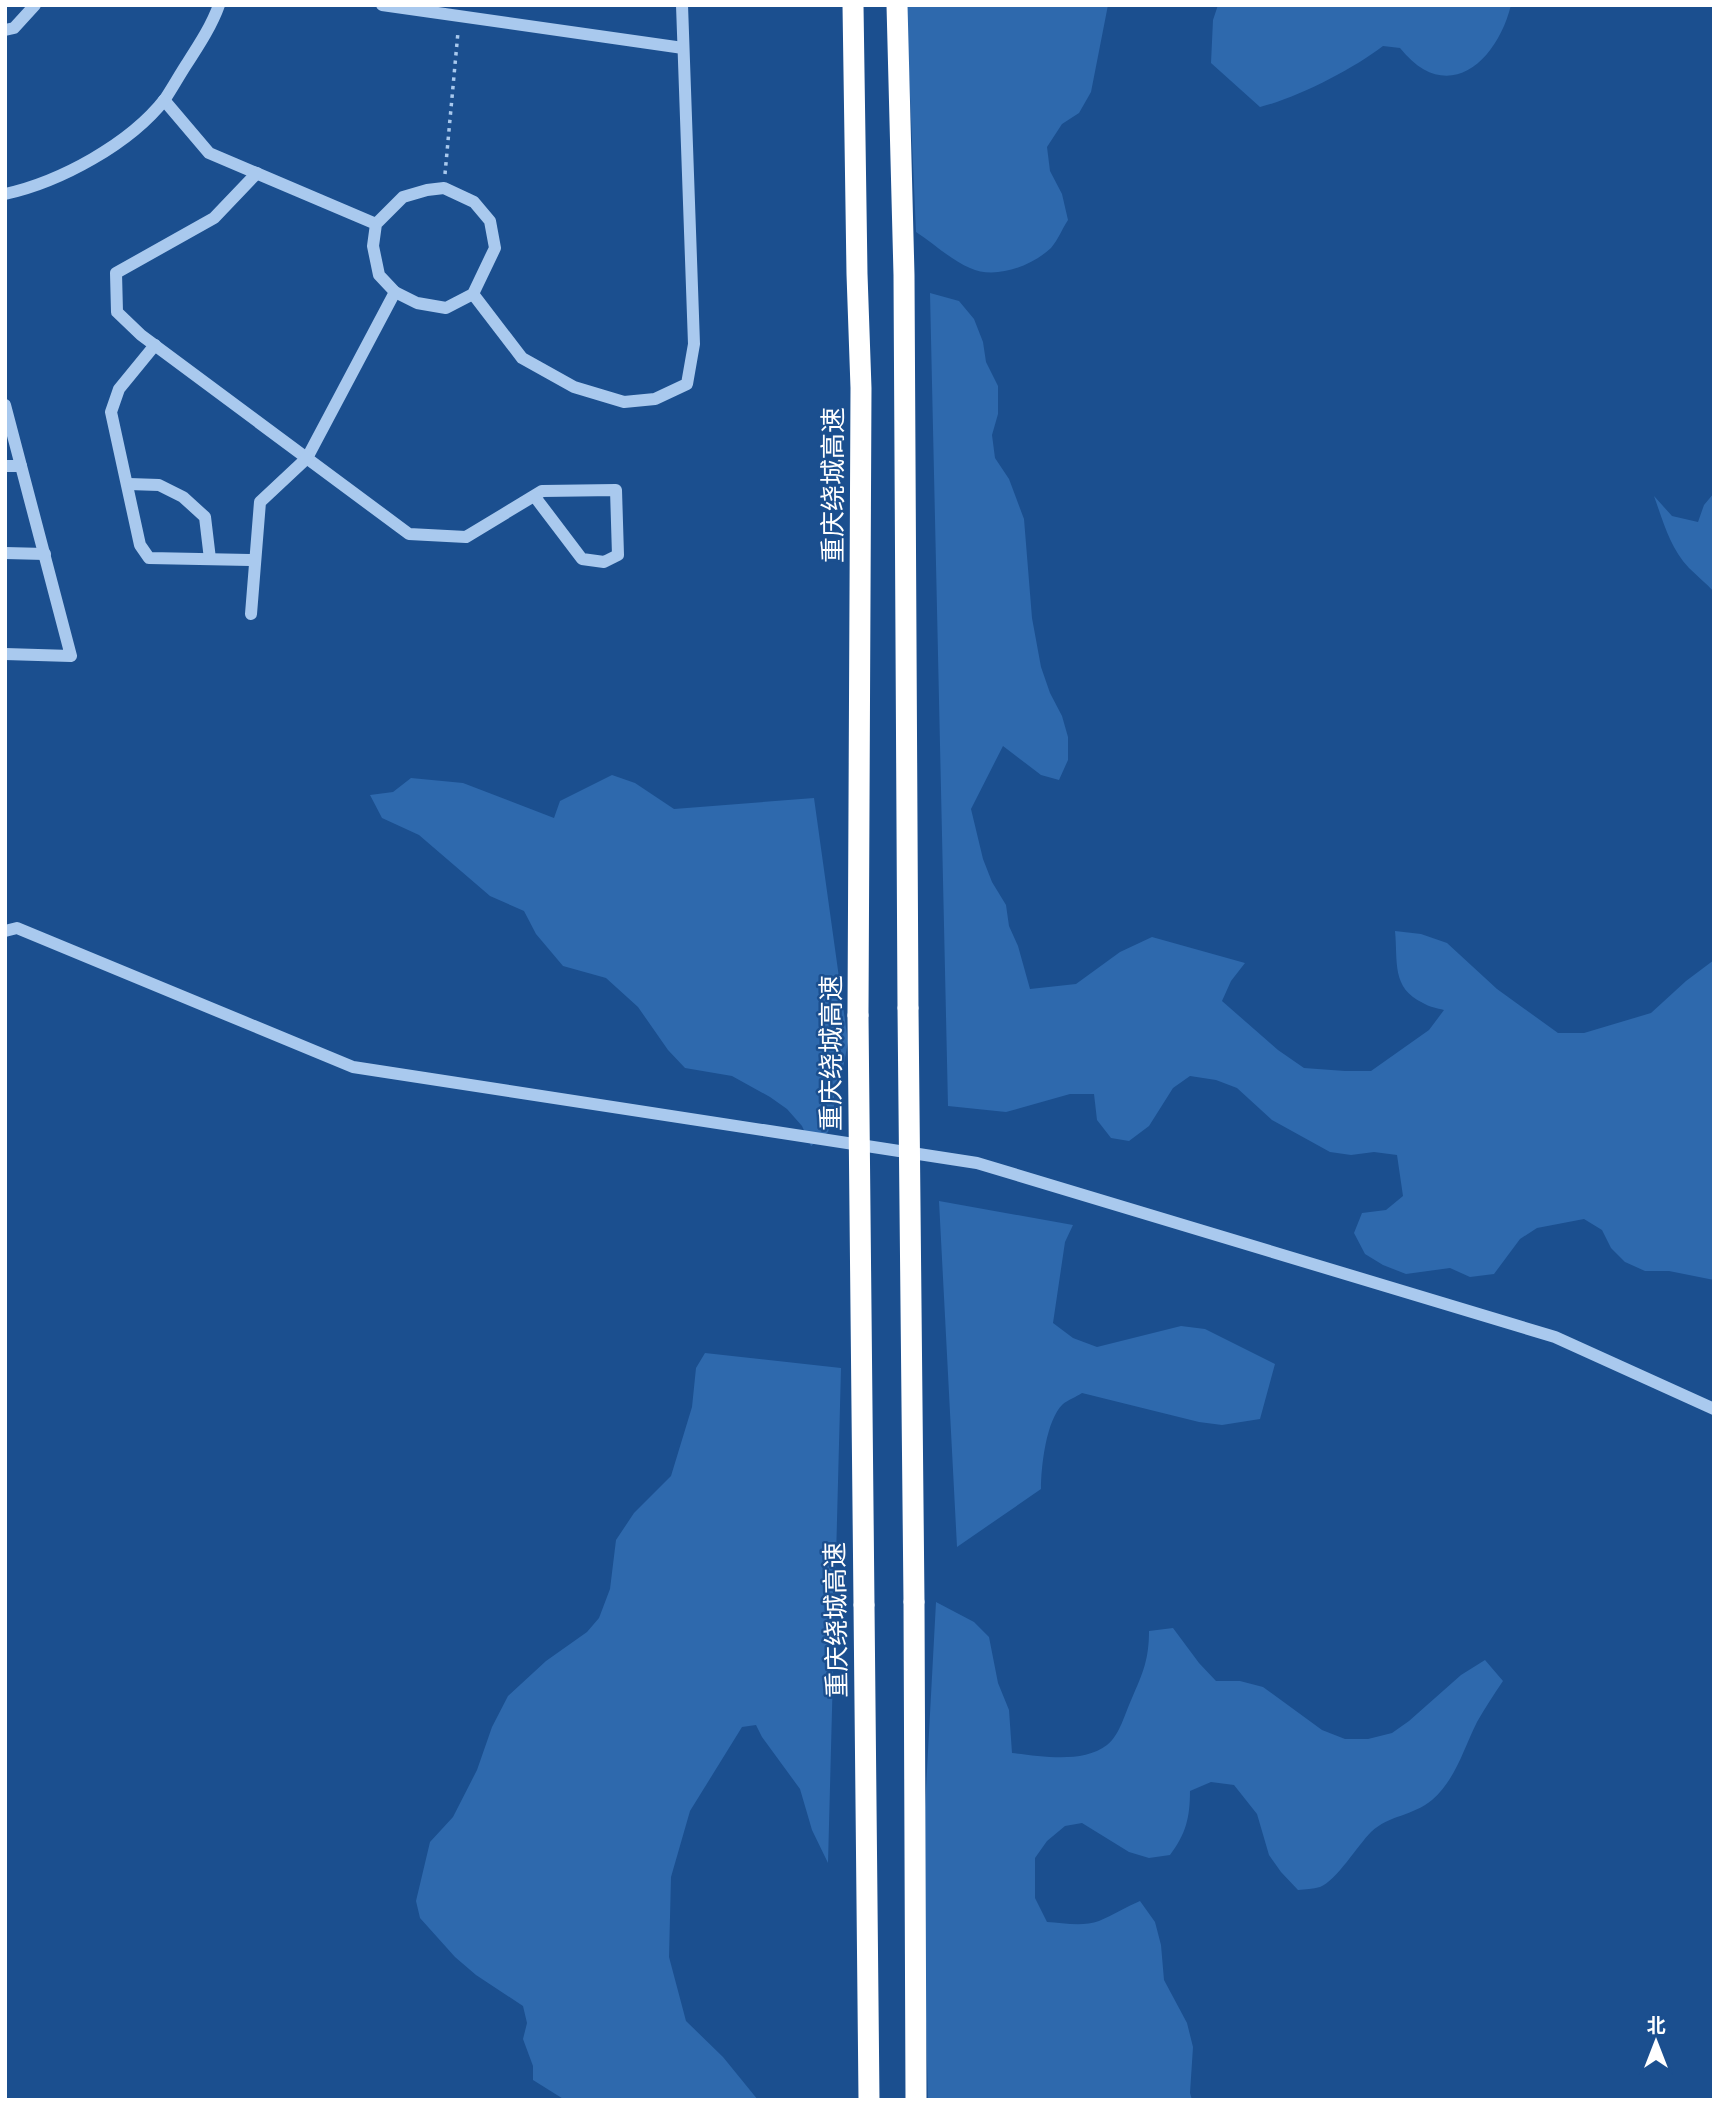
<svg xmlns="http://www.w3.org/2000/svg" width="1719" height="2105" font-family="Figtree,'Noto Sans SC',sans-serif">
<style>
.green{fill:#2e69ad}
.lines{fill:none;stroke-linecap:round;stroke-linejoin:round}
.path{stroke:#a9c9ee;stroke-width:3.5;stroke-dasharray:3.5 5;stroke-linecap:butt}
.minor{stroke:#a9c9ee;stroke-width:12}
.highway{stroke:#fff;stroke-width:21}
.highway-bridge{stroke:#fff;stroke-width:21}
.labels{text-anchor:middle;stroke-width:5;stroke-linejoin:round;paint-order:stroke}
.street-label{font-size:26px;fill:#fff;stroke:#1b4f8f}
</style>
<rect width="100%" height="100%" fill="#1b4f8f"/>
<g class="green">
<path d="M906,5h202l-17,87 -12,21 -17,11 -15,23 3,24 12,23 6,26c-6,9 -10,20 -17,28 -19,18 -56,32 -81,20 -19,-8 -37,-25 -54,-36z"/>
<path d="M1218,5h293c-14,57 -64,102 -111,43l-17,-2c-30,23 -86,52 -123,61l-49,-44 2,-43z"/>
<path d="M930,293l29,8 15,18 9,23 3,20 12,24v28l-6,21 3,23 14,21 15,40 8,99 9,49 9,26 12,23 6,21v23l-9,20 -18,-5 -38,-29 -32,63 12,50 9,23 14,23 3,21 9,20 12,43 46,-5 44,-32 32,-15 93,26 -14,18 -9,20 56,49 26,18 41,3h26l58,-41 15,-20c-7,-2 -15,-3 -21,-7 -32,-15 -25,-42 -28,-72l26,3 26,9 50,46 61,44h26l67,-20 35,-32 28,-21v320l-45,-9h-24l-20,-9 -14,-14 -9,-18 -18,-11 -47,9 -17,11 -26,35 -24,3 -20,-9 -44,6 -23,-9 -18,-11 -11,-21 8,-20 24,-3 17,-14 -6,-41 -23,-3 -23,3 -21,-3 -58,-32 -35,-32 -21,-8 -26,-4 -17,12 -24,38 -20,15 -18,-3 -14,-18 -3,-26h-24l-64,18 -58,-6z"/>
<path d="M1714,493v99c-8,-9 -17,-16 -25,-24 -19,-20 -26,-47 -35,-72l18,20 26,6 6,-17z"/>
<path d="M612,775l23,8 39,26 140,-11 34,244 -5,26 -9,20v24l-6,20 -17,14 -9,-20 -15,-17 -17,-12 -38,-21 -47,-8 -17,-18 -30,-43 -32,-29 -43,-12 -27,-32 -12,-23 -34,-15 -71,-61 -37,-17 -12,-23 23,-3 18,-14 52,5 91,35 6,-17z"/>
<path d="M939,1201l134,24 -8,17 -12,81 20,15 24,9 84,-21 24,3 70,35 -15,55 -38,6 -23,-3 -117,-29c-6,4 -14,7 -19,11 -17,16 -22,63 -22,85l-84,58z"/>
<path d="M705,1353l136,15 -13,495 -16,-33 -12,-41 -38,-52 -6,-12 -14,2 -52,84 -19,66 -2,80 17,64 37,36 35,43h-193l-32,-20v-14l-10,-27 4,-16 -4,-17 -47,-31 -21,-18 -35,-39 -4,-17 14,-59 23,-25 24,-47 15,-43 16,-31 38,-35 41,-29 12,-14 11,-29 6,-49 18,-27 37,-37 21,-69 4,-39z"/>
<path d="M936,1602l38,20 15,15 9,46 11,27 3,43c29,3 70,11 95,-8 13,-10 18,-32 25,-47 11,-25 17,-39 17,-67l24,-3 26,35 17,18h24l23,6 59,43 23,9h23l24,-6 17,-12 52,-46 24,-15 18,21c-9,13 -18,27 -26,41 -14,28 -21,57 -45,78 -19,16 -43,15 -61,32 -13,13 -35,49 -51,55 -7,2 -15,2 -22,3l-17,-18 -12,-17 -12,-41 -23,-29 -23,-3 -21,9c0,26 -4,43 -20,64l-21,3 -20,-6 -47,-29 -17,3 -18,15 -12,17v40l12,24c16,1 36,5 52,-1 14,-6 27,-14 41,-20l15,21 6,23 3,35 23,43 6,24 -3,46 2,7h-264l-6,-237z"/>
</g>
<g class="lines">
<path class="path" d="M445,174l13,-142"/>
<g class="minor">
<path d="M382,5l301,43"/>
<path d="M5,30l9,-2 21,-23"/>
<path d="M164,100l45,53 167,71 -3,22 6,29 16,17 22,11 29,5 27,-14 22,-46 -5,-27 -16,-19 -30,-14 -17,2 -24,7 -27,27"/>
<path d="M257,173l-43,45 -98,55 1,39 24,23 268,199 57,3 76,-46 74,-1 2,65 -14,7 -22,-3 -47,-62"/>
<path d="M5,194c55,-12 125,-50 160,-95 8,-12 15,-25 23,-37 11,-17 24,-37 31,-57"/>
<path d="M473,294l49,64 52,29 50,15 31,-3 32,-15 7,-40 -12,-339"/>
<path d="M155,345l-36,44 -8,23 29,133 9,13 101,2"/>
<path d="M5,405l66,251 -66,-2"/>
<path d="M5,466h16"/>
<path d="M129,484l30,1 24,12 22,20 5,42"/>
<path d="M5,553l40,1"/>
<path d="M251,614l9,-112 47,-44 88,-166"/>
<path d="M5,931l12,-3 336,139 624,96 578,174 159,72"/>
</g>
<g class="highway">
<path d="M853,5l4,269 4,114 -3,627"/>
<path d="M897,5l7,270 4,733"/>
<path d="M914,1602l2,498"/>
<path d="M864,1605l5,495"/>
</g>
<g class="highway-bridge">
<path d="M908,1008l6,594"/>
<path d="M858,1015l6,590"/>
</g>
</g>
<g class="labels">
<g class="street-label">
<text transform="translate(833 485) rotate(-90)" y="9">重庆绕城高速</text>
<text transform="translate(831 1053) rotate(-90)" y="9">重庆绕城高速</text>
<text transform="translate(836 1620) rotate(-91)" y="9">重庆绕城高速</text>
</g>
</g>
<rect width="1719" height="2105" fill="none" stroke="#ffffff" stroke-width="14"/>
<g transform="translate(1656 2042)" stroke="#1b4f8f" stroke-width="5" paint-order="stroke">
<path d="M0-5L12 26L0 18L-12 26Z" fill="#ffffff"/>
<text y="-10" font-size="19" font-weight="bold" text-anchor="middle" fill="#ffffff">北</text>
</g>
</svg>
